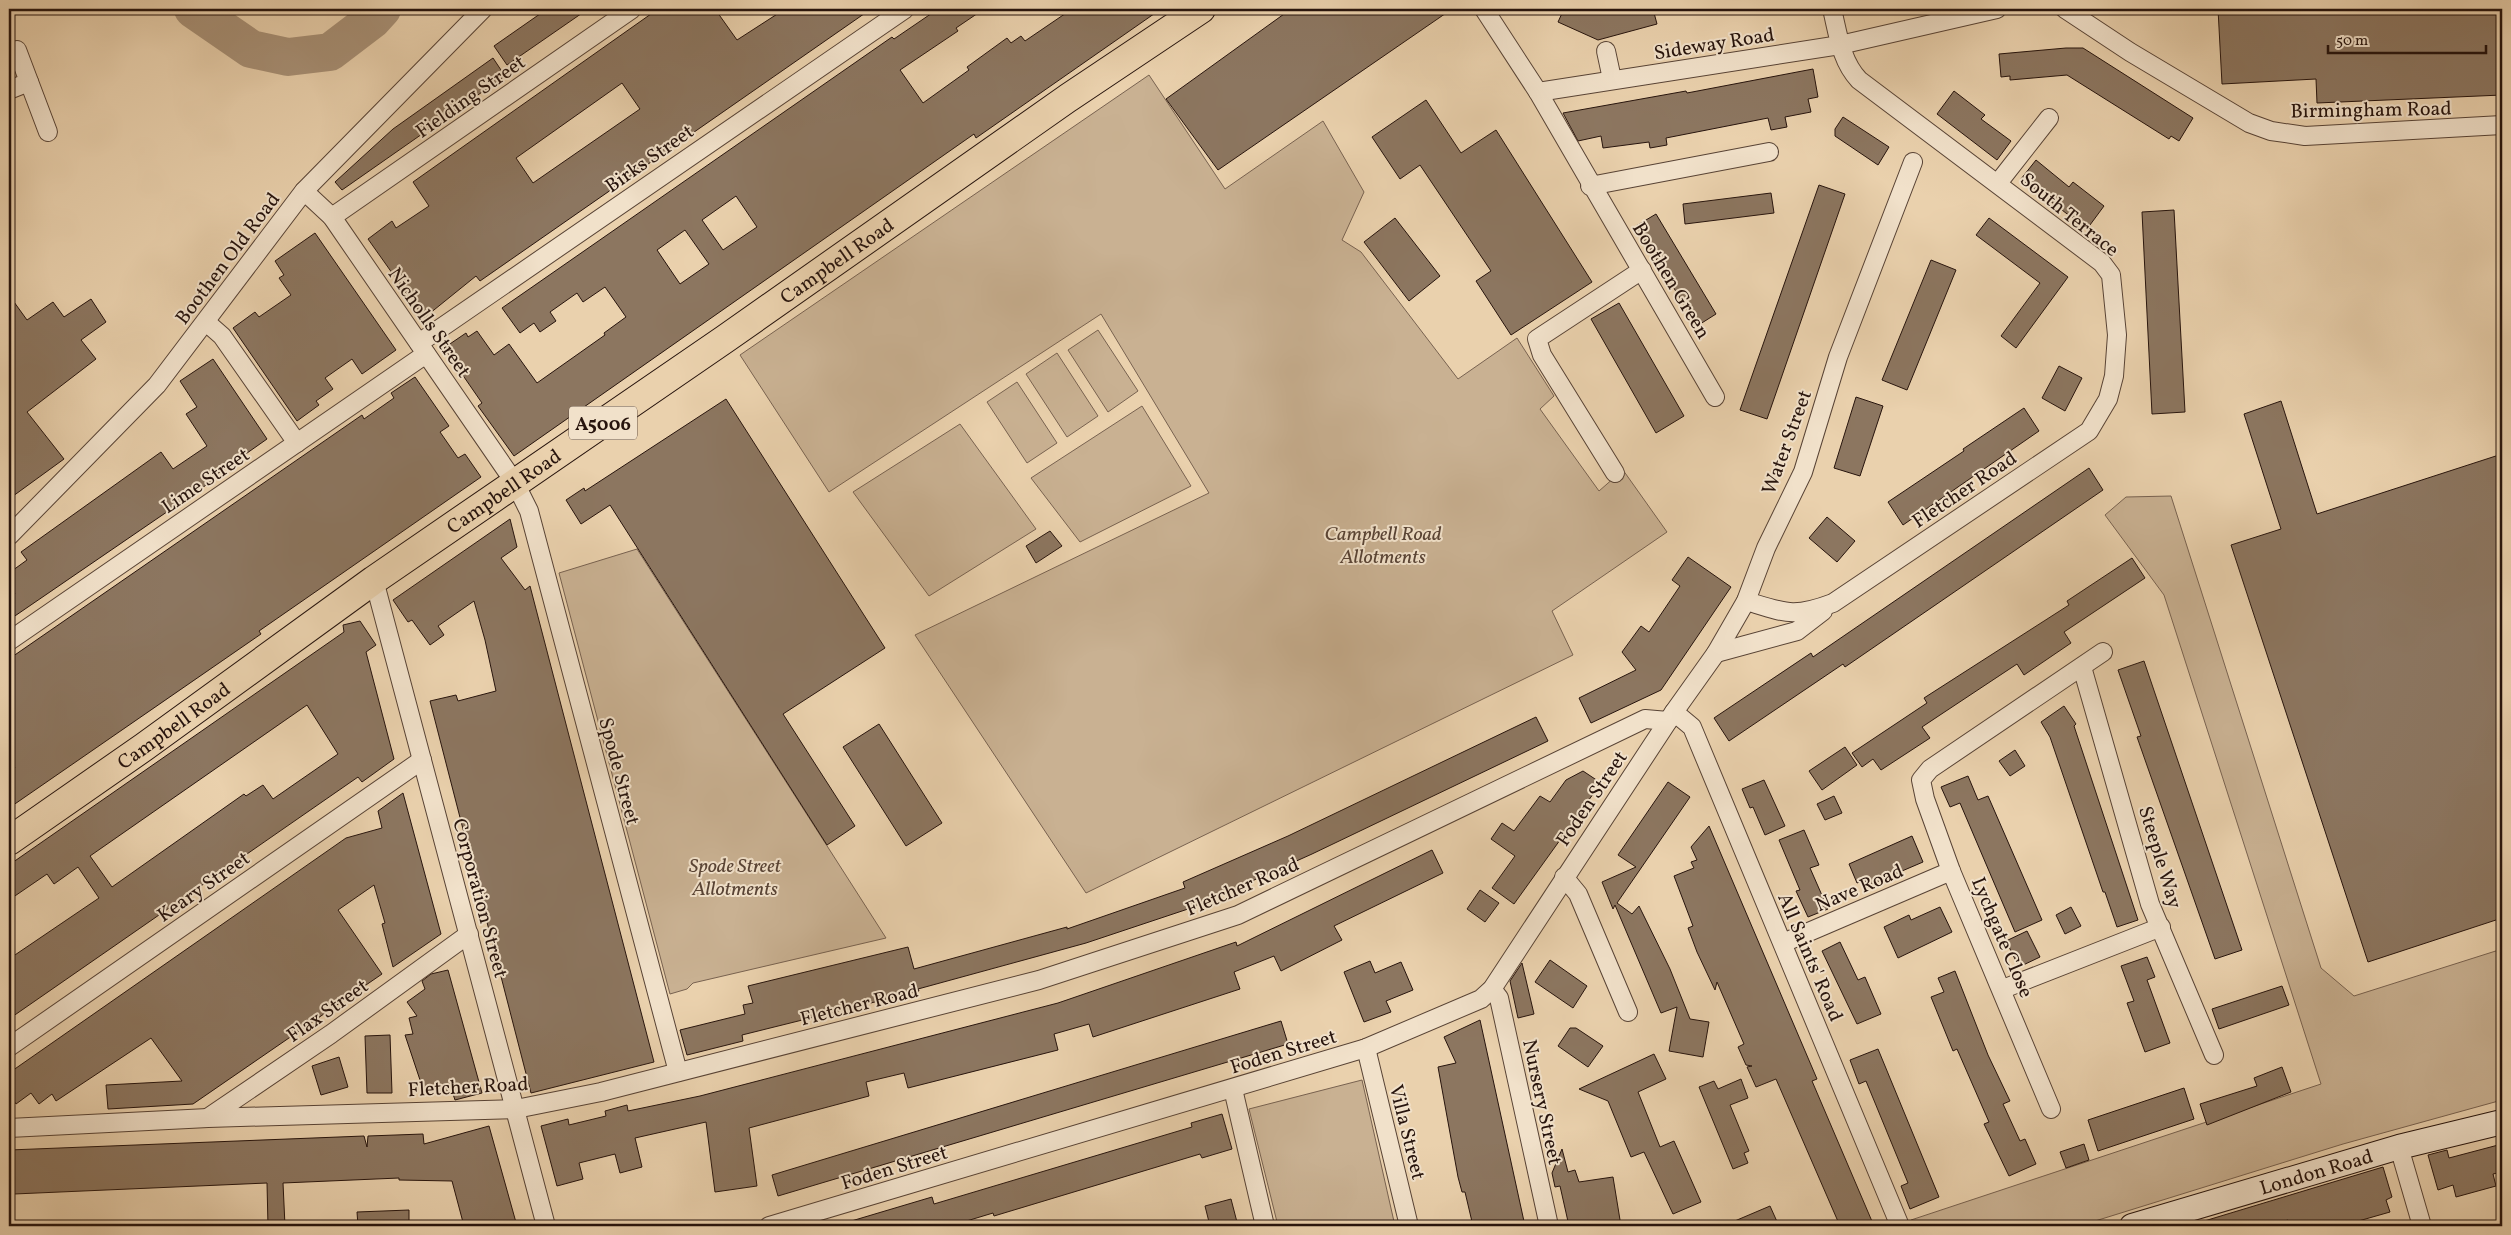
<svg xmlns="http://www.w3.org/2000/svg" width="2511" height="1235" font-family="Vollkorn,serif">
<style>
.green{fill:#c9b192;stroke:#786250}
.lines{fill:none;stroke-linecap:round;stroke-linejoin:round}
.river{stroke:#a89177;stroke-width:38}
.building{fill:#8c7660;stroke:#27140d;fill-rule:evenodd}
.street-casing{stroke:#584335;stroke-width:20}
.secondary-casing{stroke:#27140d;stroke-width:26}
.primary-casing{stroke:#27140d;stroke-width:30}
.street{stroke:#f1e1ca;stroke-width:18}
.secondary{stroke:#f1e1ca;stroke-width:24}
.primary{stroke:#ead1ad;stroke-width:28}
.labels{text-anchor:middle;stroke-width:4;stroke-linejoin:round;paint-order:stroke}
.shield{fill:#f1e1ca;stroke:#645246;stroke-width:1}
.shield-label{font-size:19px;font-weight:bold;fill:#27140d}
.street-label{font-size:20px;fill:#27140d;stroke:#f1e1ca}
.park-label{font-size:20px;font-style:italic;fill:#584335;stroke:#f1e1ca}
</style>
<rect width="100%" height="100%" fill="#ead1ad"/>
<filter id="stains"><feTurbulence type="fractalNoise" baseFrequency=".004" numOctaves="4"/><feColorMatrix values="0 0 0 0 .2 0 0 0 0 .09 0 0 0 0 .02 0 0 0 .5 -.17"/></filter>
<radialGradient id="worn" r=".72"><stop offset=".6" stop-color="#630" stop-opacity="0"/><stop offset="1" stop-color="#630" stop-opacity=".3"/></radialGradient>
<g class="green">
<path d="M1149,75l76,114 98,-68 41,71 -22,48 19,12 97,127 59,-41 37,58 -14,13 59,82 24,-21 44,62 -115,79 21,44 -487,238 -171,-258 294,-142 -108,-179 -272,178 -89,-137z"/>
<path d="M1098,330l40,61 -30,21 -40,-62z"/>
<path d="M1057,353l41,63 -31,21 -41,-63z"/>
<path d="M1017,382l40,61 -30,20 -40,-61z"/>
<path d="M1142,406l49,80 -111,56 -49,-64z"/>
<path d="M960,424l76,105 -107,67 -76,-104z"/>
<path d="M2171,496l150,472 33,28 148,-47v151l-159,44 -264,82h-165l-3,-6 410,-136 -157,-489 -59,-80 21,-18z"/>
<path d="M637,549l249,389 -193,45 -6,6 -17,5 -111,-421z"/>
<path d="M1362,1080l33,146h-117l-29,-117z"/>
</g>
<g class="lines">
<path class="river" d="M193,9l58,40 37,8 42,-5 42,-32 10,-11"/>
</g>
<g class="building">
<path d="M547,9h41l-81,56 -13,-19z"/>
<path d="M658,9h57l22,31 48,-31h86l-391,272 -4,-5 -52,42 -56,-79 24,-18 4,7 33,-22 -16,-24zM622,83l18,26 -107,74 -17,-25z"/>
<path d="M938,9h46l-28,19 2,3 -58,39 23,33 46,-33 -2,-3 40,-29 4,5 10,-7 4,5 47,-32h89l-185,129 -2,-4 -460,322 -36,-50 4,-3 -38,-55 22,-15 2,4 9,-6 17,24 15,-11 28,39 68,-48 -1,-2 22,-16 -21,-30 -22,15 -6,-9 -27,19 6,9 -16,11 -6,-9 -14,10 -18,-25 390,-271 2,2zM736,196l21,31 -34,23 -21,-30zM685,230l24,34 -29,20 -23,-34z"/>
<path d="M1291,9h161l-234,161 -52,-71z"/>
<path d="M1564,9h89l4,15 -59,16 -40,-18z"/>
<path d="M2218,9h284v86l-185,8 -1,-24 -94,5z"/>
<path d="M2066,48h17l110,70 -14,23 -8,-5 -2,3 -102,-64 -57,5v-4l-9,1 -2,-23z"/>
<path d="M493,58l12,18 -163,114 -7,-8 58,-53z"/>
<path d="M1813,69l5,28 -10,2 3,13 -26,5 2,10 -16,3 -3,-12 -102,20 1,7 -17,3 -1,-6 -46,6 -2,-12 -23,5 -15,-28 123,-22 1,2z"/>
<path d="M1954,91l31,24 -4,4 30,22 -14,19 -60,-46z"/>
<path d="M1426,100l35,53 35,-23 96,152 -81,53 -35,-54 15,-10 -71,-106 -20,14 -28,-42z"/>
<path d="M1843,117l46,30 -11,18 -43,-29v-7z"/>
<path d="M2036,160l33,27 4,-5 31,24 -17,23 -66,-50z"/>
<path d="M1819,185l26,9 -78,225 -27,-9z"/>
<path d="M1771,193l3,20 -89,11 -2,-20z"/>
<path d="M2174,210l11,202 -33,2 -10,-202z"/>
<path d="M1656,214l60,100 -19,12 -61,-100z"/>
<path d="M1395,218l45,58 -31,25 -45,-59z"/>
<path d="M1989,218l79,59 -52,71 -15,-12 39,-53 -64,-48z"/>
<path d="M315,233l81,117 -34,24 -10,-15 -27,19 8,11 -17,12 3,4 -22,16 -64,-93 22,-16 4,5 32,-22 -12,-17 5,-3 -9,-14z"/>
<path d="M1931,260l25,10 -49,120 -25,-10z"/>
<path d="M9,295l18,25 26,-18 11,15 27,-18 15,23 -25,18 15,19 -69,53 37,47 -55,40z"/>
<path d="M1619,303l65,113 -28,17 -65,-114z"/>
<path d="M213,359l54,80 -54,38 2,2 -206,141v-22l6,-4 -6,-9v-12l18,-13 -6,-8 140,-100 12,17 34,-23 -21,-32 11,-7 -17,-26z"/>
<path d="M2059,366l23,12 -17,33 -23,-13z"/>
<path d="M415,377l34,49 -9,6 18,26 7,-4 16,23 -222,154 2,3 -252,174v-36l6,-4 -6,-10v-99l353,-244 2,4 30,-21 -3,-5z"/>
<path d="M1856,397l27,9 -23,70 -26,-8z"/>
<path d="M726,399l159,249 -102,66 72,112 -28,19 -217,-340 -29,19 -15,-24 18,-12 1,3z"/>
<path d="M2281,401l36,113 185,-60v464l-134,44 -137,-417 50,-16 -37,-115z"/>
<path d="M2024,408l15,23 -136,94 -15,-23 76,-51 -1,-2z"/>
<path d="M2089,468l14,22 -258,177 -2,-3 -114,77 -15,-23 97,-65 2,4z"/>
<path d="M1827,517l28,24 -18,21 -28,-24z"/>
<path d="M510,519l7,28 -16,11 24,32 5,-4 124,476 -123,31 -101,-392 26,-6 2,6 38,-10 -11,-51 -11,-39 -36,25 6,9 -14,10 -18,-25 -4,2 -15,-22z"/>
<path d="M1050,531l12,15 -26,17 -10,-17z"/>
<path d="M1688,557l43,30 -70,103 -70,33 -12,-25 57,-28 -14,-18 19,-26 8,6 31,-46 -8,-6z"/>
<path d="M2132,558l13,20 -81,54 7,11 -47,32 -7,-11 -80,53 -15,10 8,11 -49,32 -8,-11 -11,8 -10,-14 75,-50 -3,-5 145,-93 -2,-4z"/>
<path d="M360,621l16,24 -10,7 28,107 -32,23 -4,-5 -349,242v-60l90,-61 -21,-31 -24,17 -7,-10 -38,26v-35l335,-233 -1,-7zM307,705l31,49 -65,45 -10,-14 -17,11 -2,-2 -132,93 -22,-31z"/>
<path d="M2144,661l98,289 -27,9 -78,-222 4,-1 -23,-66z"/>
<path d="M2064,706l12,18 -2,2 64,194 -21,7 -12,-35h-2l-53,-155 -9,-15z"/>
<path d="M1536,717l12,24 -236,113 -118,53 -108,36 -168,46 1,2 -177,44 1,6 -56,14 -7,-25 65,-16 -2,-9 10,-2 -5,-17 160,-39 6,22 153,-42v2l118,-41 -2,-6 105,-46z"/>
<path d="M879,724l63,99 -36,23 -63,-99z"/>
<path d="M1845,747l12,18 -35,25 -13,-19z"/>
<path d="M2015,750l10,16 -15,10 -11,-15z"/>
<path d="M1583,771l18,12 -87,121 -22,-16 23,-32 -24,-17 11,-16 12,8 26,-35 10,6 16,-22z"/>
<path d="M1968,776l10,24 10,-4 54,124 -27,12 -55,-129 -10,4 -9,-20z"/>
<path d="M1764,780l21,46 -20,9 -12,-28 -3,1 -8,-19z"/>
<path d="M1668,782l22,15 -73,106 15,11 7,-8 31,63 20,50 19,3 -6,35 -34,-6 8,-44 -16,6 -46,-108 -2,4 -11,-27 34,-15 -18,-12z"/>
<path d="M403,793l38,141 -48,33 -11,-43 3,-1 -11,-38 -36,25 44,64 -189,130 -85,5 -2,-24 76,-4 -31,-43 -95,63 -4,-7 -13,10 -8,-11 -15,11 -7,-11v-20l337,-235 36,-10 -4,-17z"/>
<path d="M1834,796l8,17 -17,7 -8,-16z"/>
<path d="M1709,826l108,253 -5,2 62,145h-34l-64,-147 -20,8 -9,-20 5,-1 -6,-1 -8,-18 6,-3 -27,-62 -2,8 -18,-38 -9,-24 5,-2 -19,-50 20,-8 -3,-6 6,-2 -6,-13z"/>
<path d="M1804,830l15,35 -9,3 18,41 -20,8 -12,-26 4,-1 -21,-50z"/>
<path d="M1912,836l11,26 -56,24 -2,-6 -8,3 -8,-19z"/>
<path d="M1432,850l11,23 -109,53 8,14 -61,31 -7,-15 -40,16 6,17 -147,48 -4,-13 -35,10 4,16 -150,38 -4,-15 -38,9 3,14 -120,32 8,58 -42,6 -9,-70 -71,16 7,29 -22,6 -5,-19 -36,9 4,16 -26,7 -16,-60 27,-7 1,6 37,-9 -1,-5 22,-6 1,6 72,-15 358,-93 178,-61 1,4z"/>
<path d="M1480,890l19,13 -14,19 -18,-13z"/>
<path d="M1940,907l12,25 -54,26 -14,-31 25,-12 2,5z"/>
<path d="M2071,907l10,19 -16,8 -9,-19z"/>
<path d="M2027,931l13,26 -21,10 -13,-26z"/>
<path d="M1840,942l18,38 7,-3 16,37 -24,10 -35,-73z"/>
<path d="M2147,957l8,20 -8,3 23,63 -25,9 -18,-49 7,-2 -13,-35z"/>
<path d="M1550,960l37,26 -14,22 -38,-26z"/>
<path d="M1370,961l5,12 26,-11 12,28 -27,11 5,11 -27,10 -20,-50z"/>
<path d="M1522,963l12,51 -16,4 -8,-37z"/>
<path d="M448,970l34,123 -27,7 -3,-9 -28,1 -19,-57 8,-1 -4,-16 8,-2 -10,-14 18,-13 -3,-8 9,-7z"/>
<path d="M1955,971l33,84 22,46 -7,3 17,37 5,-2 11,25 -27,12 -25,-52 5,-2 -32,-73 -4,2 -22,-54 13,-5 -6,-14z"/>
<path d="M2282,986l7,19 -70,24 -7,-20z"/>
<path d="M1480,1020l45,206h-52l-8,-34h-3l-4,-15 -20,-110 18,-4 -12,-26z"/>
<path d="M1281,1021l7,23 -510,152 -6,-21z"/>
<path d="M1570,1028h6l27,18 -15,21 -30,-21z"/>
<path d="M390,1035l2,58h-25l-2,-57z"/>
<path d="M1878,1049l61,148 -29,12 -9,-23 7,-3 -42,-102 -7,3 -9,-24z"/>
<path d="M1654,1054l12,25 -28,13 22,55 14,-6 27,61 -28,12 -29,-62 -13,5 -23,-56 -29,-12z"/>
<path d="M339,1057l9,30 -27,8 -9,-29z"/>
<path d="M2282,1067l9,25 -84,33 -7,-21 57,-18 -3,-8z"/>
<path d="M1741,1079l7,19 -18,7 19,46 -5,2 4,10 -15,6 -34,-82 15,-6 4,8z"/>
<path d="M2184,1088l10,31 -96,32 -10,-31z"/>
<path d="M1222,1114l10,35 -30,9 -2,-4 -206,62 -1,-3 -43,13h-101l-1,-4 84,-25 2,7 258,-77 -1,-4z"/>
<path d="M489,1126l28,100h-53l-12,-45 -53,-1v-2l-116,5 2,43h-17l-1,-43 -253,11v-14h-5v-30l355,-14 3,11 1,-11 55,-2 1,10z"/>
<path d="M2084,1144l5,16 -23,8 -6,-16z"/>
<path d="M2502,1144v28l-9,2 3,12 -40,11 -3,-12 -15,5 -10,-35 19,-5 2,8z"/>
<path d="M1562,1149l6,23 7,-2 4,12 34,-5 8,49h-52l-9,-40 -5,1 -3,-14z"/>
<path d="M2383,1167l9,30 -6,3 4,12 -35,10 1,4h-66l-2,-6 -23,6h-63l-1,-4z"/>
<path d="M1231,1199l7,27h-28l-5,-20z"/>
<path d="M1770,1206l9,20h-56z"/>
<path d="M409,1210v16h-51l-1,-14z"/>
</g>
<g class="lines">
<defs>
<g id="street">
<path d="M1484,9l54,83 177,305"/>
<path d="M2065,9l65,43 119,71 22,8 34,5 197,-11"/>
<path d="M17,50l31,82"/>
<path d="M1606,51l6,28"/>
<path d="M9,90l20,-8"/>
<path d="M1538,92l302,-47 157,-36"/>
<path d="M1998,183l51,-65"/>
<path d="M1590,186l179,-34"/>
<path d="M304,191l28,26 183,266 14,28 149,561"/>
<path d="M332,217l300,-208"/>
<path d="M206,322l16,14 75,107"/>
<path d="M419,343l486,-334"/>
<path d="M1615,473l-73,-118 -5,-16 105,-69"/>
<path d="M9,536l148,-151 147,-194 179,-182"/>
<path d="M374,580l172,646"/>
<path d="M1746,601c40,12 47,17 87,2l256,-172 19,-32 6,-23 3,-41 -6,-60 -9,-12 -243,-183c-18,-19 -21,-46 -27,-71"/>
<path d="M9,641l417,-287"/>
<path d="M1716,653l81,-22 26,-20"/>
<path d="M2082,667l68,237 64,151"/>
<path d="M1674,712l18,15 208,499"/>
<path d="M1564,877l14,17 50,118"/>
<path d="M1783,943l168,-72"/>
<path d="M1492,989l7,9 50,228"/>
<path d="M2003,989l158,-62"/>
<path d="M9,1047l413,-287"/>
<path d="M1366,1048l43,178"/>
<path d="M1233,1089l32,137"/>
<path d="M2051,1109l-100,-238 -26,-72 -4,-19 9,-11 173,-117"/>
<path d="M209,1117l122,-83 138,-100"/>
<path d="M9,1128l199,-10 308,-9 85,-17 438,-112 199,-65 407,-196 23,2"/>
<path d="M2399,1147l23,79"/>
<path d="M2181,1211l4,15"/>
<path d="M769,1226l597,-178 115,-49 11,-10 182,-277 42,-59 30,-52 20,-53 37,-76 35,-115 75,-195"/>
</g>
<g id="secondary">
<path id="s1" d="M2132,1226l267,-79 103,-25"/>
</g>
<g id="primary">
<path id="s2" d="M9,841l135,-94 230,-167 351,-241 343,-241 133,-89"/>
</g>
</defs>
<use href="#street" class="street-casing"/>
<use href="#secondary" class="secondary-casing"/>
<use href="#primary" class="primary-casing"/>
<use href="#street" class="street"/>
<use href="#secondary" class="secondary"/>
<use href="#primary" class="primary"/>
</g>
<g class="labels">
<rect class="shield" x="569" y="406.5" width="68" height="33" rx="4"/>
<g class="shield-label">
<text x="603" y="430">A5006</text>
</g>
<g class="street-label">
<text transform="translate(1714 43) rotate(-9)" y="7">Sideway Road</text>
<text transform="translate(470 96) rotate(-35)" y="7">Fielding Street</text>
<text transform="translate(2371 109) rotate(-1)" y="7">Birmingham Road</text>
<text transform="translate(649 158) rotate(-35)" y="7">Birks Street</text>
<text transform="translate(2070 214) rotate(39)" y="7">South Terrace</text>
<text transform="translate(227 258) rotate(-53)" y="7">Boothen Old Road</text>
<text dy="7" stroke="none"><textPath href="#s2" startOffset="1011">Campbell Road</textPath></text>
<text transform="translate(1672 280) rotate(59)" y="7">Boothen Green</text>
<text transform="translate(430 322) rotate(55)" y="7">Nicholls Street</text>
<text transform="translate(1786 442) rotate(-70)" y="7">Water Street</text>
<text transform="translate(205 480) rotate(-34)" y="7">Lime Street</text>
<text transform="translate(1964 489) rotate(-34)" y="7">Fletcher Road</text>
<text dy="7" stroke="none"><textPath href="#s2" startOffset="606">Campbell Road</textPath></text>
<text dy="7" stroke="none"><textPath href="#s2" startOffset="201">Campbell Road</textPath></text>
<text transform="translate(620 771) rotate(75)" y="7">Spode Street</text>
<text transform="translate(1591 798) rotate(-56)" y="7">Foden Street</text>
<text transform="translate(2161 857) rotate(73)" y="7">Steeple Way</text>
<text transform="translate(203 886) rotate(-35)" y="7">Keary Street</text>
<text transform="translate(1242 886) rotate(-23)" y="7">Fletcher Road</text>
<text transform="translate(1859 887) rotate(-23)" y="7">Nave Road</text>
<text transform="translate(481 898) rotate(75)" y="7">Corporation Street</text>
<text transform="translate(2003 937) rotate(67)" y="7">Lychgate Close</text>
<text transform="translate(1811 957) rotate(67)" y="7">All Saints' Road</text>
<text transform="translate(859 1004) rotate(-14)" y="7">Fletcher Road</text>
<text transform="translate(327 1010) rotate(-35)" y="7">Flax Street</text>
<text transform="translate(1283 1051) rotate(-17)" y="7">Foden Street</text>
<text transform="translate(468 1086) rotate(-3)" y="7">Fletcher Road</text>
<text transform="translate(1543 1102) rotate(78)" y="7">Nursery Street</text>
<text transform="translate(1408 1132) rotate(76)" y="7">Villa Street</text>
<text transform="translate(894 1167) rotate(-17)" y="7">Foden Street</text>
<text dy="7" stroke="none"><textPath href="#s1" startOffset="192">London Road</textPath></text>
</g>
<g class="park-label">
<text x="1383" y="540">Campbell Road<tspan x="1383" dy="23">Allotments</tspan></text>
<text x="735" y="872">Spode Street<tspan x="735" dy="23">Allotments</tspan></text>
</g>
</g>
<rect width="2511" height="1235" fill="none" stroke="#ead1ad" stroke-width="30"/>
<rect x="10" y="10" width="2491" height="1215" fill="none" stroke="#27140d" stroke-width="2.5"/>
<rect x="15" y="15" width="2481" height="1205" fill="none" stroke="#27140d"/>
<path d="M2328 45v8h158v-8" fill="none" stroke="#27140d" stroke-width="2.5"/>
<text x="2336" y="45" font-size="15" fill="#27140d" stroke="#f1e1ca" stroke-width="4" paint-order="stroke">50 m</text>
<rect width="100%" height="100%" filter="url(#stains)"/>
<rect width="100%" height="100%" fill="url(#worn)"/>
</svg>
